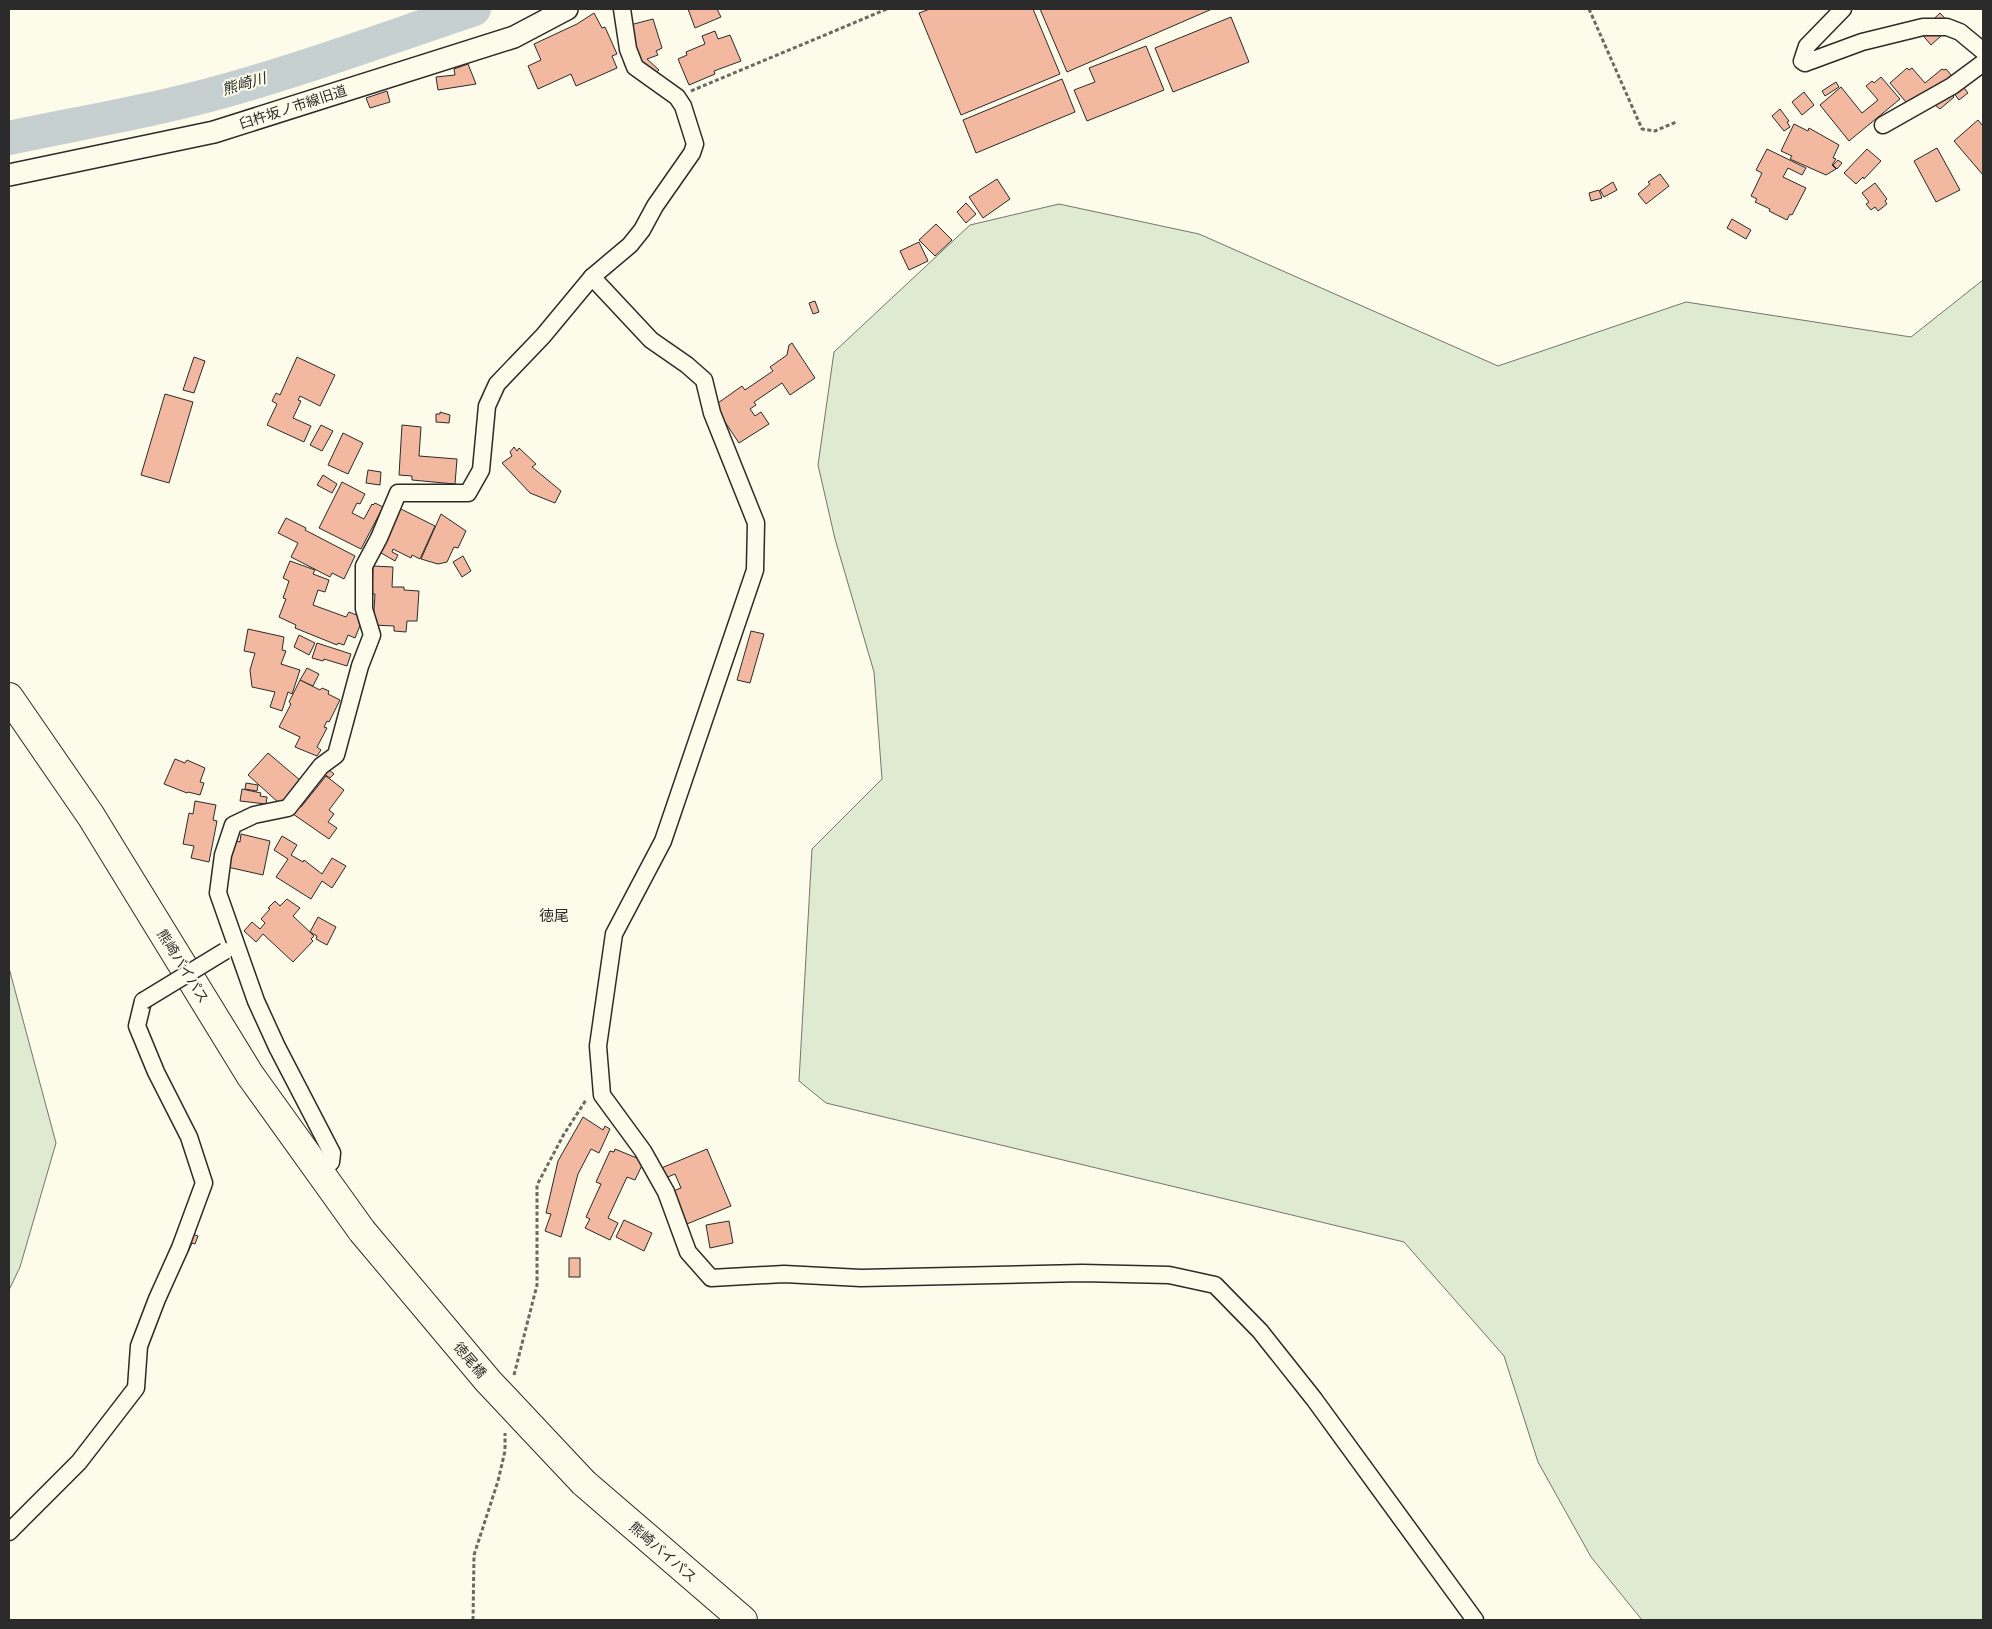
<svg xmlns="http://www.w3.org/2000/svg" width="1992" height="1629" font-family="'Noto Serif','Noto Sans JP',serif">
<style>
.green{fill:#deebd1;stroke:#74746e}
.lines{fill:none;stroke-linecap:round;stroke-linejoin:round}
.river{stroke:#c7d0d0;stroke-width:34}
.building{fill:#f2b8a0;stroke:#2b2b2b}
.minor-casing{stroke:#2b2b2b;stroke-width:19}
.tertiary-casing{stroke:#2b2b2b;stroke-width:24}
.trunk-casing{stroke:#2b2b2b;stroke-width:30}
.path{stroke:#6a6964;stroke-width:3;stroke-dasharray:4 2.5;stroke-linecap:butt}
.minor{stroke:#fdfbea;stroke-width:16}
.tertiary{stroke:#fdfbea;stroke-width:21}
.trunk{stroke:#fdfbea;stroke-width:28}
.minor-bridge-casing{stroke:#2b2b2b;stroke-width:19;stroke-linecap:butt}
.trunk-bridge-casing{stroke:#2b2b2b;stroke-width:30;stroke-linecap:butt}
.minor-bridge{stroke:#fdfbea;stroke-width:16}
.trunk-bridge{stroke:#fdfbea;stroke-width:28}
.labels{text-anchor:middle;stroke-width:4;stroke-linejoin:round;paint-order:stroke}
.street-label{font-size:14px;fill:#2b2b2b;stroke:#fdfbea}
.water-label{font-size:15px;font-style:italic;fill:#2b2b2b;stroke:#fdfbea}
.neighbourhood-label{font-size:15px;fill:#2b2b2b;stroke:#fdfbea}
</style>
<rect width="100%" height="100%" fill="#fdfbea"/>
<g class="green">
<path d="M1059,204l140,30 299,132 188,-64 225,35 72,-57v1340h-341l-51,-63 -53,-95 -34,-106 -100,-114 -578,-139 -27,-22 13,-232 70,-70 -8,-107 -39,-133 -17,-74 16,-113 136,-127z"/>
<path d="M9,968l47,175 -36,124 -11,23z"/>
</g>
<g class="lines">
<path class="river" d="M9,138c80,-17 161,-30 239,-54 76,-22 151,-50 226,-75"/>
</g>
<g class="building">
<path d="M688,9h29l4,8 -26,11z"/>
<path d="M930,9h103l27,65 -99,41 -42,-102z"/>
<path d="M1040,9h172l-145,63z"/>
<path d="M594,13l8,15 3,-1 12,27 -5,2 5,12 -41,18 -5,-12 -33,15 -10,-23 13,-6 -7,-16 43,-20z"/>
<path d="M1940,13l12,13 -21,19 -11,-13z"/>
<path d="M1231,17l18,45 -76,30 -18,-44z"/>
<path d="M653,19l9,29 -6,3 2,4 -11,4 12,11 -4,4 -15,-12 -10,-37z"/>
<path d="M715,31l3,8 12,-4 11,26 -27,10 1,3 -26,11 -11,-26 9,-4 -1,-3 19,-8 -3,-8z"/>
<path d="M1146,46l18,44 -77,31 -13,-31 21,-8 -6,-14z"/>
<path d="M468,64l8,20 -38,6 -2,-13 19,-2 -1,-6z"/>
<path d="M1907,68l2,2 3,-2 13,15 17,-14 2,1 2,-1 11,13 -9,8 6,7 -14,12 -9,-7 -15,12 -26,-31z"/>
<path d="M1881,77l19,22 -51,42 -29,-36 21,-18 21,26 16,-13 -12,-14 6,-5 2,2z"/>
<path d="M1062,79l13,33 -99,41 -13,-33z"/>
<path d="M1836,82l3,5 -14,9 -3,-5z"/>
<path d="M1962,85l6,8 -9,7 -6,-8z"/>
<path d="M387,91l3,11 -20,6 -4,-10z"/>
<path d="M1804,92l10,13 -12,10 -10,-13z"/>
<path d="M1780,109l9,12 -2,1 3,5 -6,4 -12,-15z"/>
<path d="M1978,120l5,6v49l-29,-34z"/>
<path d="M1794,124l14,7 1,-3 30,17 -6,13 3,1 -4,6 4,4 -10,6 -36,-16 2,-3 -11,-5z"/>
<path d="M1937,148l23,42 -24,12 -22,-41z"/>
<path d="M1767,149l39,19 -4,7 -14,-7 -5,9 23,11 -14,27 -2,-1 -3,6 -18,-9 1,-2 -15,-7 2,-3 -6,-3 11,-23 -6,-3z"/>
<path d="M1867,149l14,12 -17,18 -1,-2 -7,7 -12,-11z"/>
<path d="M1838,160l4,3 -5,6 -4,-4z"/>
<path d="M1660,174l9,12 -23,18 -8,-10 12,-10 -2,-2z"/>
<path d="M997,179l13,20 -27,19 -14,-21z"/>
<path d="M1613,182l4,8 -13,7 -4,-7z"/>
<path d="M1875,183l12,16 -2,2 2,3 -9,7 -3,-4 -4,3 -5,-6 3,-2 -7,-9z"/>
<path d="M1599,190l3,8 -11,3 -2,-8z"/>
<path d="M966,203l10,11 -10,9 -9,-11z"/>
<path d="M1732,219l19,11 -5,9 -19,-11z"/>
<path d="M936,224l16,16 -17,16 -16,-16z"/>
<path d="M919,242l9,19 -19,9 -9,-19z"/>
<path d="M815,301l4,11 -6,2 -4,-11z"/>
<path d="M792,343l23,35 -25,17 -8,-12 -28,19 2,3 -6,4 5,7 6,-4 8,12 -30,19 -22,-33 1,-7 24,-17 3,4 28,-19 -3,-4 17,-12 2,-10z"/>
<path d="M194,357l11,4 -11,32 -11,-3z"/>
<path d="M297,357l38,18 -15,31 -20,-10 -2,4 3,1 -8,17 18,8 -7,16 -37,-17 10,-21 -5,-3 4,-8 4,2z"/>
<path d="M165,394l28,8 -24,81 -28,-8z"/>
<path d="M440,412l10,3 -1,8 -13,-1v-8h4z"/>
<path d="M321,425l12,6 -11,20 -12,-6z"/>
<path d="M402,425l19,2 -2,29 38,3 -2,25 -43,-4v-4l-13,-1z"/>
<path d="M343,433l20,10 -15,31 -20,-9z"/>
<path d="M514,447l3,4 2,-3 17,16 -4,3 29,24 -6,12 -25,-10 -28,-30 10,-7 -2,-4z"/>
<path d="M368,470l13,2 -1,13 -14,-2z"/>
<path d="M323,475l14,9 -5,9 -15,-8z"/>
<path d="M342,482l23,12 -5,10 -3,-1 -5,10 12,6 8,-15 1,1 2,-2 8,4 -22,42 -42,-21z"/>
<path d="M399,508l36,18 -15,33 -8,-4 -1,3 -18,-9 -1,3 6,3 -3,6 -19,-11z"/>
<path d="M441,514l25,17 -8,17 -4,-1 -7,15 -9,2 -17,-5z"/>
<path d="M286,518l20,10 -1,2 50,26 -11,23 -12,-6 -2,4 -39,-20 7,-14 -20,-10z"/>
<path d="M463,556l8,15 -9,6 -9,-15z"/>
<path d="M290,561l25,9 -2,4 16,6 -4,12 -7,-2 -5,15 33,12 3,-5 10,4v7h2l-6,15 -7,-3 -4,10 -6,-2 -1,2 -42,-17 1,-3 -17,-8 7,-18 -3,-1 6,-17 -6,-3z"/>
<path d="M373,566l20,1 -1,20h12v3l15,1 -2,30h-10l-1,11 -12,-1v-5l-21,-1 2,-31h-3z"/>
<path d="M248,629l36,8 -2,13 4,1 -5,13 19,6 -8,24 -4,-2 -6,19 -12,-4 5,-15 -23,-5 -2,-17 5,-17 -11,-2z"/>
<path d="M751,631l13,3 -14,49 -13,-3z"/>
<path d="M299,635l16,8 -6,12 -15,-8z"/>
<path d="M317,643l34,11 -4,12 -23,-7 -1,2 -11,-3z"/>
<path d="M307,668l12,6 -6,12 -13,-6z"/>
<path d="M300,680l20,10 2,-2 7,3 -1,3 12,6 -11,22 -2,-1 -3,6 3,1 -10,19 4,3 -4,6 -22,-9 5,-10 -21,-10 12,-23 -2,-2z"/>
<path d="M268,753l33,28 -17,23 -5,-1 -31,-28z"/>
<path d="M175,759l10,4 2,-3 18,8 -5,14 4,1 -4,12 -12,-3 -1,1 -23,-9z"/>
<path d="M328,769l6,5 -4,4 -6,-4z"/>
<path d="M326,776l18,14 -15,20 5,4 -6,8 9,6 -8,11 -36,-25 6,-8 2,1 8,-10z"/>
<path d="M246,783l12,2 -1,6 -12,-2z"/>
<path d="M242,789l19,4 -1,3 7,1 -1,7 -26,-3z"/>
<path d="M195,801l21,4 -3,15 4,1 -8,41 -18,-4 3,-12 -11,-2 6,-31 4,1z"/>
<path d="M241,834l29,7 -7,34 -40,-9 6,-27 11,3z"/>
<path d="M282,836l15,9 -6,10 12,7 1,-2 18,14 10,-16 14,8 -14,22 -10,-7 -11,18 -35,-22 12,-18 -14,-9z"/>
<path d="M287,899l13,9 -7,8 21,20 -3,3 2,2 -20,21 -30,-28 -7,8 -12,-11 8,-9 8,7 5,-6 -4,-4 9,-10 -2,-1 7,-7 5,5z"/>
<path d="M318,917l18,10 -9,18 -11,-6 1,-3 -7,-4z"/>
<path d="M583,1117l20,13 2,-4 5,3 -11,24 -8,-4 -13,25 -17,63 -16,-6 6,-17 -5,-1 12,-52z"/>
<path d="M615,1149l29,12 -9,19 -8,-3 -19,41 10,5 -8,17 -25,-12 5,-9 -4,-2 15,-33 -5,-2 14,-31 4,1z"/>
<path d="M707,1149l24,57 -49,20 -14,-33 13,-5 -6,-14 -12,5 -4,-10z"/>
<path d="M624,1220l28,13 -8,18 -28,-14z"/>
<path d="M729,1221l4,22 -23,5 -4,-23z"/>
<path d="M187,1232l11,4 -3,8 -3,-1 -4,9 -8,-4z"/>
<rect x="569" y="1258" width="11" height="19"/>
</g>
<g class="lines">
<defs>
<g id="minor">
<path d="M1843,9l-36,37 -5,15 3,2 57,-21 61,-15h24l13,5 23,19"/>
<path d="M1883,125l69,-39 31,-23"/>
<path d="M592,277l59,63 36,25 17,15 8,33 44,110 -1,47 -92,271 -49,93 -16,112 4,49 41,56 23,41 22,60 23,26 73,-4 77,4 221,-5 87,2 46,10 45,46 54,68 161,221"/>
<path d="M321,1172l10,-10 1,-9 -55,-106 -21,-46 -38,-108 5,-38 10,-30 21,-10 34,-7 33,-42 15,-11 24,-89 12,-31 -8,-26v-43l15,-28 19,-45h70l13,-23 6,-64 10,-22 46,-48 49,-59 38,-32 12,-15 13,-24 37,-53 3,-9 -12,-38 -6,-9 -42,-30 -7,-18 -6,-40"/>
<path d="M9,1532l70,-70 57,-74 3,-42 18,-47 23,-51 24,-65 -15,-46 -33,-65 -19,-46 6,-25"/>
</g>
<path id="tertiary" d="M9,175l205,-43 300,-95 53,-28"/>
<g id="trunk">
<path d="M9,697l82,119 159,259 112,156"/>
<path d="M584,1483l159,137"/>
</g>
</defs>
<use href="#minor" class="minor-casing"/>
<use href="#tertiary" class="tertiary-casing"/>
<use href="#trunk" class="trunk-casing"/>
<g class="path">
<path d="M1589,9l53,120 13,2 21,-9"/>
<path d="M691,91l196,-82"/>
<path d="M514,1375l23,-90v-100l27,-51 22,-34"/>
<path d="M473,1620l1,-65 24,-74 7,-30v-18"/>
</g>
<use href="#minor" class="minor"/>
<use href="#tertiary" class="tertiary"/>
<use href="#trunk" class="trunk"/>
<defs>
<path id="minor-bridge" d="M143,1001l82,-50"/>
<path id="trunk-bridge" d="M362,1231l126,150 96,102"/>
</defs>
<use href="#minor-bridge" class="minor-bridge-casing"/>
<use href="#trunk-bridge" class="trunk-bridge-casing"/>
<use href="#minor-bridge" class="minor-bridge"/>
<use href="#trunk-bridge" class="trunk-bridge"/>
</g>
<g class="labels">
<g class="street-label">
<text transform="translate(293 107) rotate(-18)" y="5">臼杵坂ノ市線旧道</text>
<text transform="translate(183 966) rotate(58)" y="5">熊崎バイパス</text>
<text transform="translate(470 1360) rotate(50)" y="5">徳尾橋</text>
<text transform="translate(663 1552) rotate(41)" y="5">熊崎バイパス</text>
</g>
<g class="water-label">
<text transform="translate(244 84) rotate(-16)" y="5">熊崎川</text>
</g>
<g class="neighbourhood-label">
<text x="554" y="921">徳尾</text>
</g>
</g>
<rect width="1992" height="1629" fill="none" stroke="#2b2b2b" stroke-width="20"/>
</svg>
